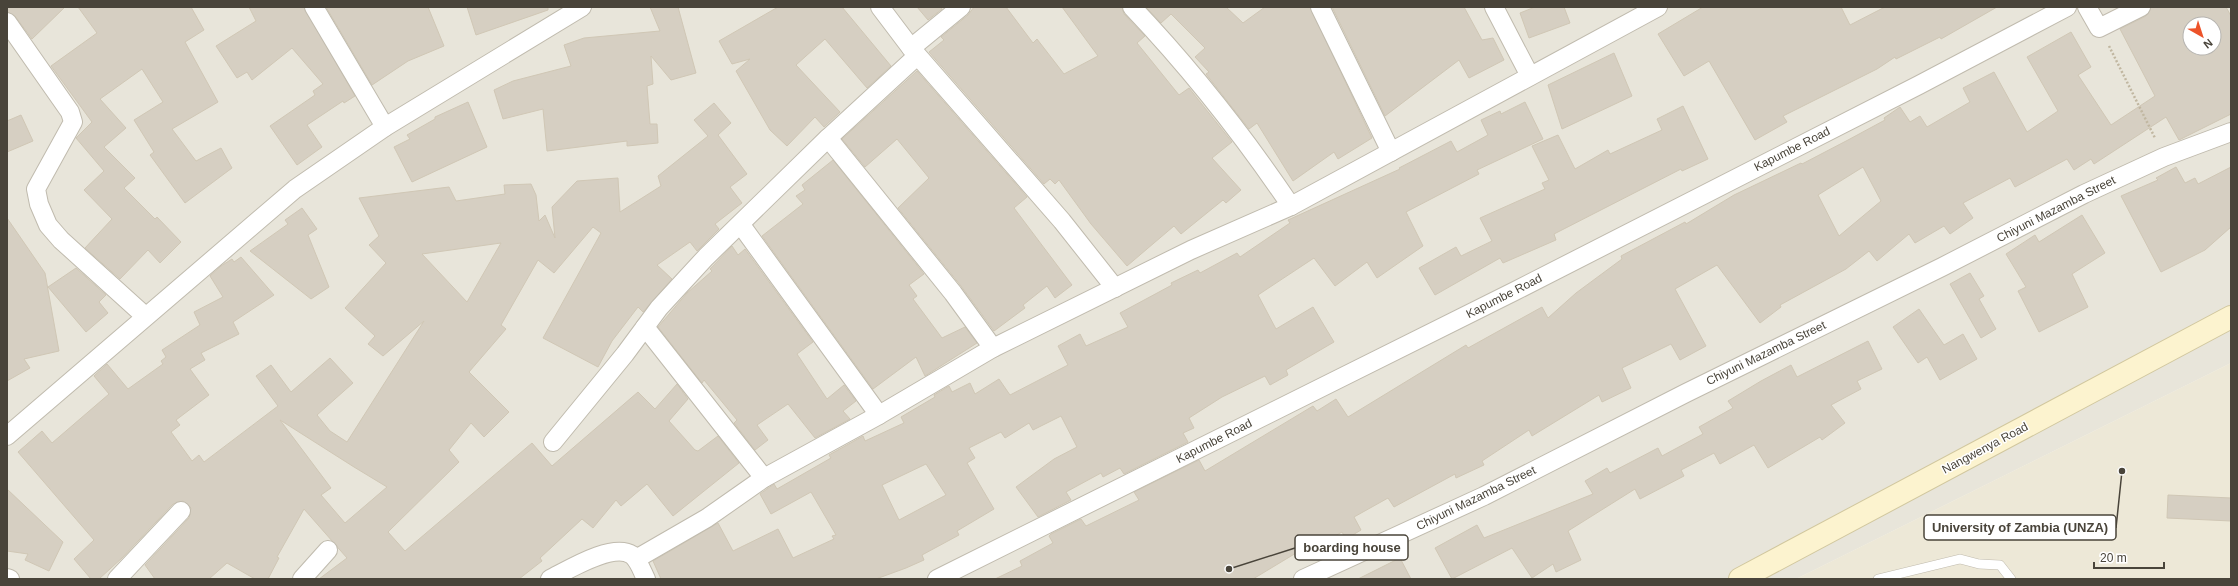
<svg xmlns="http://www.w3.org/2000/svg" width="2238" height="586" font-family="Helvetica,sans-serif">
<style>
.residential{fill:#e8e5da;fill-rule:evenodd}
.education{fill:#ede8d7}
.building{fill:#d6cfc2;stroke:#d0c7b5;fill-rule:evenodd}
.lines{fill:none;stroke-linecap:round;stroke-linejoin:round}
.service-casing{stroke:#c0bbae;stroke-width:10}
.minor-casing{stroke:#c0bbae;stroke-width:20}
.secondary-casing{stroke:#d1c79e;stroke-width:24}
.path{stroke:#c1b7a1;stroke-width:2.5;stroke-dasharray:2 2;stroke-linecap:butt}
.service{stroke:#fff;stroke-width:9}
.minor{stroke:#fff;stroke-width:18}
.secondary{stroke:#fcf3cf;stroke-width:22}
.labels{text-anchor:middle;stroke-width:3;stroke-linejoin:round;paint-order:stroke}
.street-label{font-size:12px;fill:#49443a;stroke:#fff}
.leader{fill:none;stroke:#49443a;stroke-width:1.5}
.callout-dot{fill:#49443a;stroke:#fff;stroke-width:1.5}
.callout{fill:#fff;stroke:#49443a;stroke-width:1.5}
.callout-label{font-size:13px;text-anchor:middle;font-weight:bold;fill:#49443a}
</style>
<rect width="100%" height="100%" fill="#f5f3ec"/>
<path class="residential" d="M7,7h2224v356l-435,216h-1789zM2190,24h24v24h-24z"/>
<path class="education" d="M2231,363v216h-435z"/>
<g class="building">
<path d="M7,7h58l-33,32 -17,-23 -8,-4z"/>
<path d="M78,7h113l13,23 -19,12 33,60 -46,27 24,32 25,-13 11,20 -47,35 -35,-48 4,-3 -20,-32 29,-18 -21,-33 -42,30 26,29 -22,19 31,31 -11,10 31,31 2,-2 24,25 -21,21 -12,-13 -28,29 -35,-31 27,-29 -28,-29 20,-19 -28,-33 16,-16 -41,-56 46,-33z"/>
<path d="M249,7h55l51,89 -11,7 -1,-2 -36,24 15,22 -25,18 -27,-39 45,-31 -2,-4 10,-7 -31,-36 -40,32 -5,-8 -10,6 -21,-32 40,-25z"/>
<path d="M326,7h102l16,39 -36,15 -36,24z"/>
<path d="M467,7h81v3l-72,25z"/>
<path d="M650,7h28l18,66 -25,7 -20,-24 2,28 -6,2 3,38h7l1,19 -31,3v-5l-80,10 -4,-42 -40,10 -9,-29 19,-9 58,-15 -7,-21 20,-7 76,-7z"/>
<path d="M778,7h64l49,59 -24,22 -42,-49 -29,26 44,47 -16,15 -9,-10 -28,29 -17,-16 -34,-59 14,-12 -18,5 -13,-23z"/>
<path d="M917,7h24l1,2 -14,11z"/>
<path d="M974,7h32l27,36 4,-4 27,35 34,-18 -36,-49h60l2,7 21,22 -8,7 42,52 10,-7 43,54 -20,16 29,32 -15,13 -3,-3 -42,34 -7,-8 -47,40 -36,-42 -32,-44 -4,4 -5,-5 -6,5 -115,-132 15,-12 -3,-3 27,-22z"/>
<path d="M1146,7h80l17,16 22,-16h45l62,131 -34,21 -4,-7 -41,29 -36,-58 -8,6 -43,-55 3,-2 -14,-15 10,-9 -34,-34 -10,9z"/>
<path d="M1332,7h132l18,33 11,-2 11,22 -35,18 -10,-18 -74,56z"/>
<path d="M1535,7h29l6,16 -41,15 -9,-25z"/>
<path d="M1703,7h138l9,18 35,-18h112l-56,32 -1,-2 -44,22 -1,-2 -18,12 -94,47 4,6 -32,18 -46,-79 -25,15 -26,-42z"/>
<path d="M2151,7h75l5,9v98l-52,26 -13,-23 -72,47 -3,-5 -17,11 -7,-11 -52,28 -5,-9 -47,25 10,15 -23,16 -6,-8 -29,17 -6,-9 -32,27 -8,-10 -23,18 -66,36 1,2 -21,16 -43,-58 -42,24 31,57 -26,14 -9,-16 -49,24 9,20 -29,14 -3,-7 -67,41 -3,-6 -47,31 2,4 -28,13 -1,-4 -61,33 -6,-9 -34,19 7,13 -15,9 -4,-7 -34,19 -2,-4 -53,32h-258l27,-13 -2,-5 33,-18 -4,-7 2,-2 30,-15 5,7 53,-26 -5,-8 65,-32 6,11 108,-65 4,5 19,-12 12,18 118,-72 2,3 74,-41 6,11 28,-25 46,-34 -1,-3 64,-34 1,2 48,-29 67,-32 1,1 46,-24 37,-20 -1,-2 16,-11 10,15 10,-6 7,11 43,-25 -7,-14 31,-16 33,60 31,-21 -31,-54 44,-25 20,35 -13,8 33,50 44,-29 -35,-67 26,-13zM2190,24h24v24h-24zM1863,167l18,34 -42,35 -21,-41z"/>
<path d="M1614,53l18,43 -70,33 -14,-44z"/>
<path d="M917,71l110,126 -13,11 58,77 -17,13 -8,-12 -24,19 2,3 -31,23 -33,-45 -63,-78 31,-30 -32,-39 -32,28 -23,-28z"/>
<path d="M468,102l19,45 -75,35 -18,-35 16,-8 -3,-4 28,-16v-2z"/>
<path d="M1525,102l18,37 -66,31 2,4 -73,38 17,34 -46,32 -10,-16 -32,24 -21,-28 -56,37 18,34 37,-22 21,35 -48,28 2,5 -18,10 -5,-9 -43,21 -33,21 5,10 -11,5 5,9 -64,32 -4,-6 -17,9 -2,-4 -35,19 5,8 -33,17 -22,-30 38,-28 23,-12 -16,-31 -28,14 -4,-7 -24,15 -4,-6 -32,16 6,10 -8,5 27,46 -37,22 2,4 -37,20 2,5 -18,8 -30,11h-215l-8,-18 65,-38 15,28 45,-22 15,29 41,-19 -2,-3 4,-1 -25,-43 -40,22 -11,-20 14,-10 3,5 54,-31 -2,-3 34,-19 2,5 39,-18 -3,-6 34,-20 -1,-2 15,-9 3,6 18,-9 5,11 24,-15 11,16 58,-30 -10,-19 22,-12 6,12 42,-19 -8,-14 52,-28 -1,-2 27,-13 2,3 37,-20 3,4 50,-34 -2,-3 112,-51 -1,-1 52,-27 6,11 31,-17 -7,-15 19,-9 1,3zM926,464l20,31 -47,25 -17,-35z"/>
<path d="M714,103l17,20 -13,12 29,39 -17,13 12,16 -27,21 4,5 -22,22 -7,-9 -33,23 15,14 -29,33 -5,-5 -26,34 -14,26 -55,-29 58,-105 -8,-6 -39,46 -16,-13 -37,65 5,4 -37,43 40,40 -25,25 -13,-14 -22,27 10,12 -71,70 17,19 127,-108 20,23 86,-74 17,17 22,-25 11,15 -19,22 26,29 3,1 20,-15 21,27 -66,53 -26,-32 -26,22 -5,-6 -23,28 -11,-9 -42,39 2,3 -23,18h-200l28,-21 -43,-49 -27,48 2,1 -11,21h-13l-28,-16 -18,16h-54l-10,-14 44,-47 2,-10 -8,-7 -10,3 -51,54 -23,21h-8l-17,-20 20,-19 -76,-88 24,-21 10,12 57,-49 -15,-18 13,-12 21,25 35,-25 -2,-3 5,-4 -4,-7 38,-25 -6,-13 29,-15 -13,-21 11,-10 11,-7 2,3 7,-5 33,38 -41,27 6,12 -38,19 4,7 -15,9 19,26 -33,25 4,5 -9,7 21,29 7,-6 5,7 74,-56 -22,-30 15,-11 20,27 39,-34 23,25 -36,32 13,16 17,11 77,-121 -41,35 -15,-12 7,-8 -30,-28 41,-45 -17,-18 10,-9 -20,-38 90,-11 7,14 49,-7 -1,-9 27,-1 5,11 3,26 6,-6 10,23 -3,-31 25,-26 41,-3 2,34 41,-26 -3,-10 50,-40 -14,-16zM501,243l-34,59 -45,-48zM280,420l74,47 33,20 -42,36 -24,-28 10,-7z"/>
<path d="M1683,106l25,53 -26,12 -1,-2 -127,65 2,6 -53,23 -3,-5 -65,37 -16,-27 37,-21 5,9 31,-15 -12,-23 65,-29 -3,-6 7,-3 -17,-34 26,-11 17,34 33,-19 2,4 52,-24 -5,-11z"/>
<path d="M21,115l12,26 -26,11v-31z"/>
<path d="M833,160l91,114 -15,11 8,11 -4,3 29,39 23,-11 12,16 -52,33 -9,-19 -43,32 -111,-153 41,-32 -7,-8 9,-6 -3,-5z"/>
<path d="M2176,167l9,16 10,-5 3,6 33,-17v60l-26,23 -44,22 -40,-76 37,-16 -2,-2z"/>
<path d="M302,208l15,21 -9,6 21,52 -18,12 -61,-48 38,-27 -3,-4z"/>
<path d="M2082,215l23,38 -33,21 16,33 -49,25 -21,-41 8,-4 -20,-33 29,-19 4,7z"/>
<path d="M7,218l38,55 14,78 -35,8 6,9 -23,13z"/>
<path d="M732,246l6,9 7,-6 68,93 -16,12 30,45 17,-14 12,16 -13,10 7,8 -35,19 -27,-34 -31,21 11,15 -13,10 -21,-27 3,-3 -33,-40 -2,3 -44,-56 29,-34 25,-22 -2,-2z"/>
<path d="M76,268l30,27 -7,7 9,11 -22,19 -38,-45z"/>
<path d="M1970,273l14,23 -5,3 17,30 -15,9 -31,-54z"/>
<path d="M1919,309l25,36 19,-11 14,25 -37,21 -13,-23 -9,6 -25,-36z"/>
<path d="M1868,341l14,28 -25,12 4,8 -30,16 14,18 -23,17 -2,-3 -52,31 -14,-23 -34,19 -6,-11 -33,17 3,6 -44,23 -5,-10 -67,42 13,29 -25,12 -3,-8 -21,14 -20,-30 -60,31 -17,-31 42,-23 7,13 109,-44 -8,-13 22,-13 3,5 48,-25 4,8 41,-22 -4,-7 34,-19 -5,-7 33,-20 30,-16 6,12z"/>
<path d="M7,489l56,53 -14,29 -24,-11 3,-6 -21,-3z"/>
<path d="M2168,495l63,3v23l-64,-3z"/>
<path d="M1400,558l11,21h-53z"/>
</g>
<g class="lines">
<defs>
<path id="service" d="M1878,579l82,-20 19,5 21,1 11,14"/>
<g id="minor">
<path d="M314,7l71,120"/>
<path d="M880,7l31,41 151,173 53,67"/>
<path d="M1132,7c59,62 111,128 159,199"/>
<path d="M1320,7l71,145"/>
<path d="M1494,7l36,69"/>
<path d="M2087,7l12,21 42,-21"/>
<path d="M7,22l63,90 3,10 -37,67 3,15 9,21 13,15 84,76"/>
<path d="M911,48l50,-41"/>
<path d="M828,138l125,155 40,55"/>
<path d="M741,225l138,190"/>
<path d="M645,327l119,151"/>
<path d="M7,436l288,-247 90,-62 197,-120"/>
<path d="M553,442l72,-88 34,-46 47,-51 122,-119 89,-82"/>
<path d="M636,559l71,-41 57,-40 115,-63 114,-67 198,-98 100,-44 367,-199"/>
<path d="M7,578l3,1"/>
<path d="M117,579l64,-68"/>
<path d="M302,579l26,-29"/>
<path d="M550,579c18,-9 63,-37 82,-24 7,6 10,16 14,24"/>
<path d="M937,579l578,-288 404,-206 148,-78"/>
<path d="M1303,579l181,-83 202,-103 256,-126 142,-73 80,-37 67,-25"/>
</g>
<path id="secondary" d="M1740,579l491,-262"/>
</defs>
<use href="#service" class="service-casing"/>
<use href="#minor" class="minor-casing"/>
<use href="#secondary" class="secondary-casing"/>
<path class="path" d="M2109,46l46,92"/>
<use href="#service" class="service"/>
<use href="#minor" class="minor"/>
<use href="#secondary" class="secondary"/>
</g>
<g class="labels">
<g class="street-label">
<text transform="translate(1792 149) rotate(-27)" y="4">Kapumbe Road</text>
<text transform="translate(2056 209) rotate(-27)" y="4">Chiyuni Mazamba Street</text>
<text transform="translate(1504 296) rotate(-27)" y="4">Kapumbe Road</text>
<text transform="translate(1766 353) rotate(-26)" y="4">Chiyuni Mazamba Street</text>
<text transform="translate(1214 441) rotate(-27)" y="4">Kapumbe Road</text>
<text transform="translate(1985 448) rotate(-28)" y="4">Nangwenya Road</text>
<text transform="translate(1476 498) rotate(-26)" y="4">Chiyuni Mazamba Street</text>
</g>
</g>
<path class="leader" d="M2122 471L2116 528M1229 569L1295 548"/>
<g class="callout-dot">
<circle cx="2122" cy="471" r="4"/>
<circle cx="1229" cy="569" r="4"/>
</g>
<g class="callout">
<rect x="1924" y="515" width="192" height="25" rx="4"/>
<rect x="1295" y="535" width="113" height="25" rx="4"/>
</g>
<g class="callout-label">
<text x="2020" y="532">University of Zambia (UNZA)</text>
<text x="1352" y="552">boarding house</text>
</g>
<rect width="2238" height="586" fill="none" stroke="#49443a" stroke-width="16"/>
<g transform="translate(2202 36) rotate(141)"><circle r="19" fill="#ffffff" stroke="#b6b4b0"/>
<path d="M0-3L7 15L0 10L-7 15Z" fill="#ed532a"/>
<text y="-6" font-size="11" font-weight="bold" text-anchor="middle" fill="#49443a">N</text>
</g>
<path d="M2094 562v6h70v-6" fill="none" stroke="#49443a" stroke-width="2"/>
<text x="2100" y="562" font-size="12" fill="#49443a" stroke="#ffffff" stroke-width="3" paint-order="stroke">20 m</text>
</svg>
